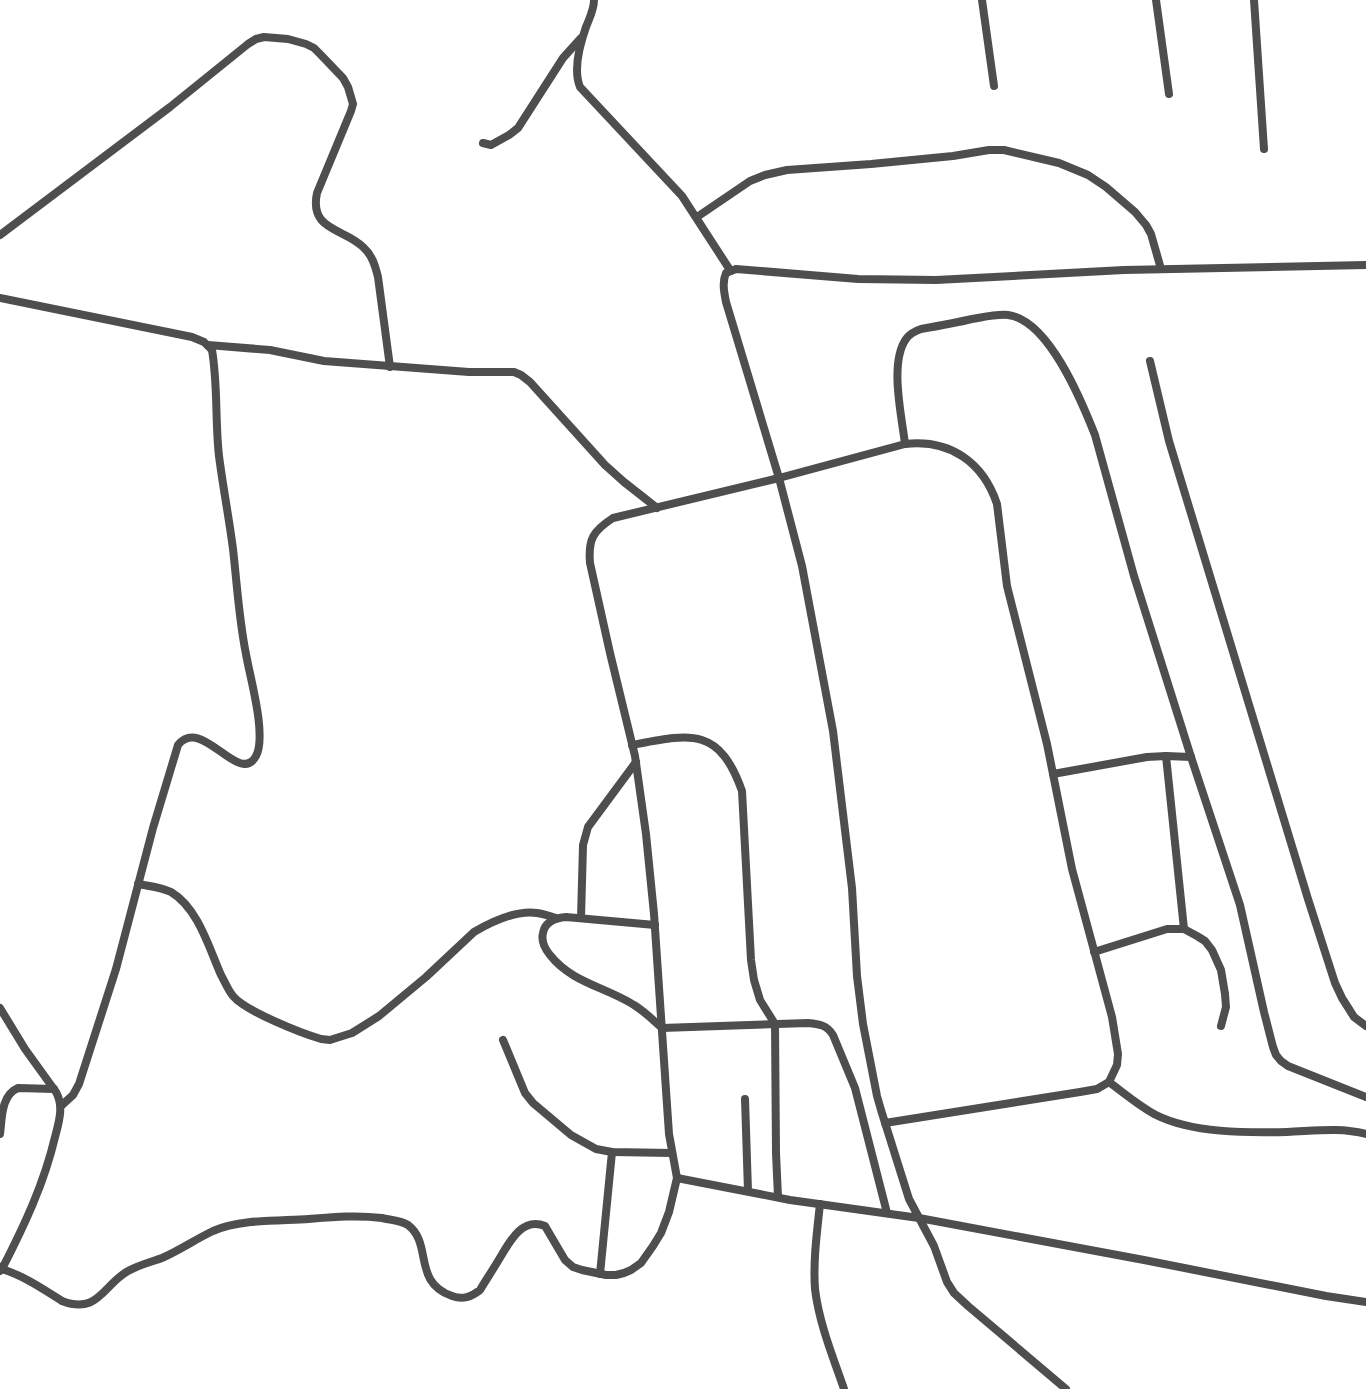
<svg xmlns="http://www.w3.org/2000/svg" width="1366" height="1389" font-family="'PT Sans Narrow',sans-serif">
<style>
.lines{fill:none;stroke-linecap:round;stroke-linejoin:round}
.lane{stroke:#4e4e4e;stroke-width:8}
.street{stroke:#4e4e4e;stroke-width:8}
</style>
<rect width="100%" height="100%" fill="#fff"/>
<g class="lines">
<g class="lane">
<path d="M594,0c0,10 -5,19 -8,27 -6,17 -13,43 -6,60l102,109 48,74"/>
<path d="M982,0l12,86"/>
<path d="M1156,0l13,94"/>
<path d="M1254,0l10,149"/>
<path d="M483,143l8,2 18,-10 9,-7 45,-70 18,-20"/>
<path d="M697,217l53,-36 15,-6 22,-5 84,-6 82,-8 36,-6h15l55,13 29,12 18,12 29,25 11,13 5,9 10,35"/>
<path d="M0,235l170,-128 78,-63 8,-5 8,-2 24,2 18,5 8,4 6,6 23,24 5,9 5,17 -2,7 -34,82c-8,38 27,35 46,54 9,8 12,18 15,30l12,90"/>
<path d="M0,298l192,39 12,5 8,8c6,35 3,71 7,106 4,31 10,62 14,93 4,35 6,71 13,105 4,24 21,81 10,102 -17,31 -54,-41 -78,-11l-25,83 -37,141 -37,115 -6,11 -12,11"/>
<path d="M208,345l62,5 54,11 145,11h45l7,3 9,7 75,83 19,17 33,26"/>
<path d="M1150,361l19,80 139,458 27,84 7,15 12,19 12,9"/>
<path d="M905,444c-3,-27 -16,-81 1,-105 4,-6 9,-8 15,-10 17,-3 34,-6 51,-10 12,-2 24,-5 36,-4 41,5 74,87 87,120l39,141 57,181 49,148 24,107 9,35 3,8 5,6 7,5 78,31"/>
<path d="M632,745c58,-11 87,-19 110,46l9,169 3,20 6,20 15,24 1,129 2,44"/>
<path d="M1166,756l18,173"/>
<path d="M1053,774l94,-17 19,-1 25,1"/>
<path d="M138,884c11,2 23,3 33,8 27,16 38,56 50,83 4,7 7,15 12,21 12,15 68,37 88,43l9,1 22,-7 27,-17 47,-39 48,-45c17,-10 42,-22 63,-19 6,1 13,3 19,5"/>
<path d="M581,918l2,-73 5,-18 48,-65"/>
<path d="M655,925l-89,-8c-10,1 -21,4 -23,16 -2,8 2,16 7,22 22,28 56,32 84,50 10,6 19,15 28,23l146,-5c11,1 19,2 25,12l22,53 32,125"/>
<path d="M1094,952l73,-23h17l13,7 8,5 7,9 9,20 4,24 1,13 -5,19"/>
<path d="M0,1008l25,41 31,43c8,14 3,30 -1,45 -11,47 -31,89 -53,132l-2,-2"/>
<path d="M503,1040l22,53 8,10 38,32 25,14 16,3 60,1"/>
<path d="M745,1099l3,92"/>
<path d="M885,1123l195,-31 17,-3 12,-7"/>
<path d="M0,1134c2,-15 1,-39 18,-46l36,1"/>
<path d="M677,1178l113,22 129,18 225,42 182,36 40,6"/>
<path d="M820,1204c-3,28 -7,57 -5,85 4,34 18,68 29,100"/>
<path d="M0,1271l2,-2c22,7 41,20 60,32 36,14 41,-16 66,-30 11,-6 23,-9 34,-13 18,-8 34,-19 51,-27 28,-12 66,-10 96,-12 25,-2 48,-4 73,-1 8,2 18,2 26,7 25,19 4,57 44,71 11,4 19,1 28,-6 6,-10 12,-19 18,-29 10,-16 23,-45 47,-35l20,34 8,7 9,3 24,5h10l8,-2 7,-3 10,-7 12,-17 8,-13 8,-21 8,-34 -8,-44 -15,-220 -8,-80 -11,-78 -25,-103 -20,-90c-2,-24 3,-32 23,-45l166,-40 126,-34c45,-5 78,18 92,60l10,82 40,158 25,125 40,148 6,37 -1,11 -8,17c15,11 30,24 47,33 36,18 91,18 131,17 27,-1 53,-5 79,2"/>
<path d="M600,1274l12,-122"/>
</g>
<path class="street" d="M1066,1389l-98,-83 -14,-13 -7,-11 -13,-36 -25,-47 -28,-89 -4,-14 -14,-72 -6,-48 -5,-88 -19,-157 -31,-165 -23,-88 -53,-176c-2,-10 -4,-20 0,-29l10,-4 122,10 78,1 188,-10 242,-5"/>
</g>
</svg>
